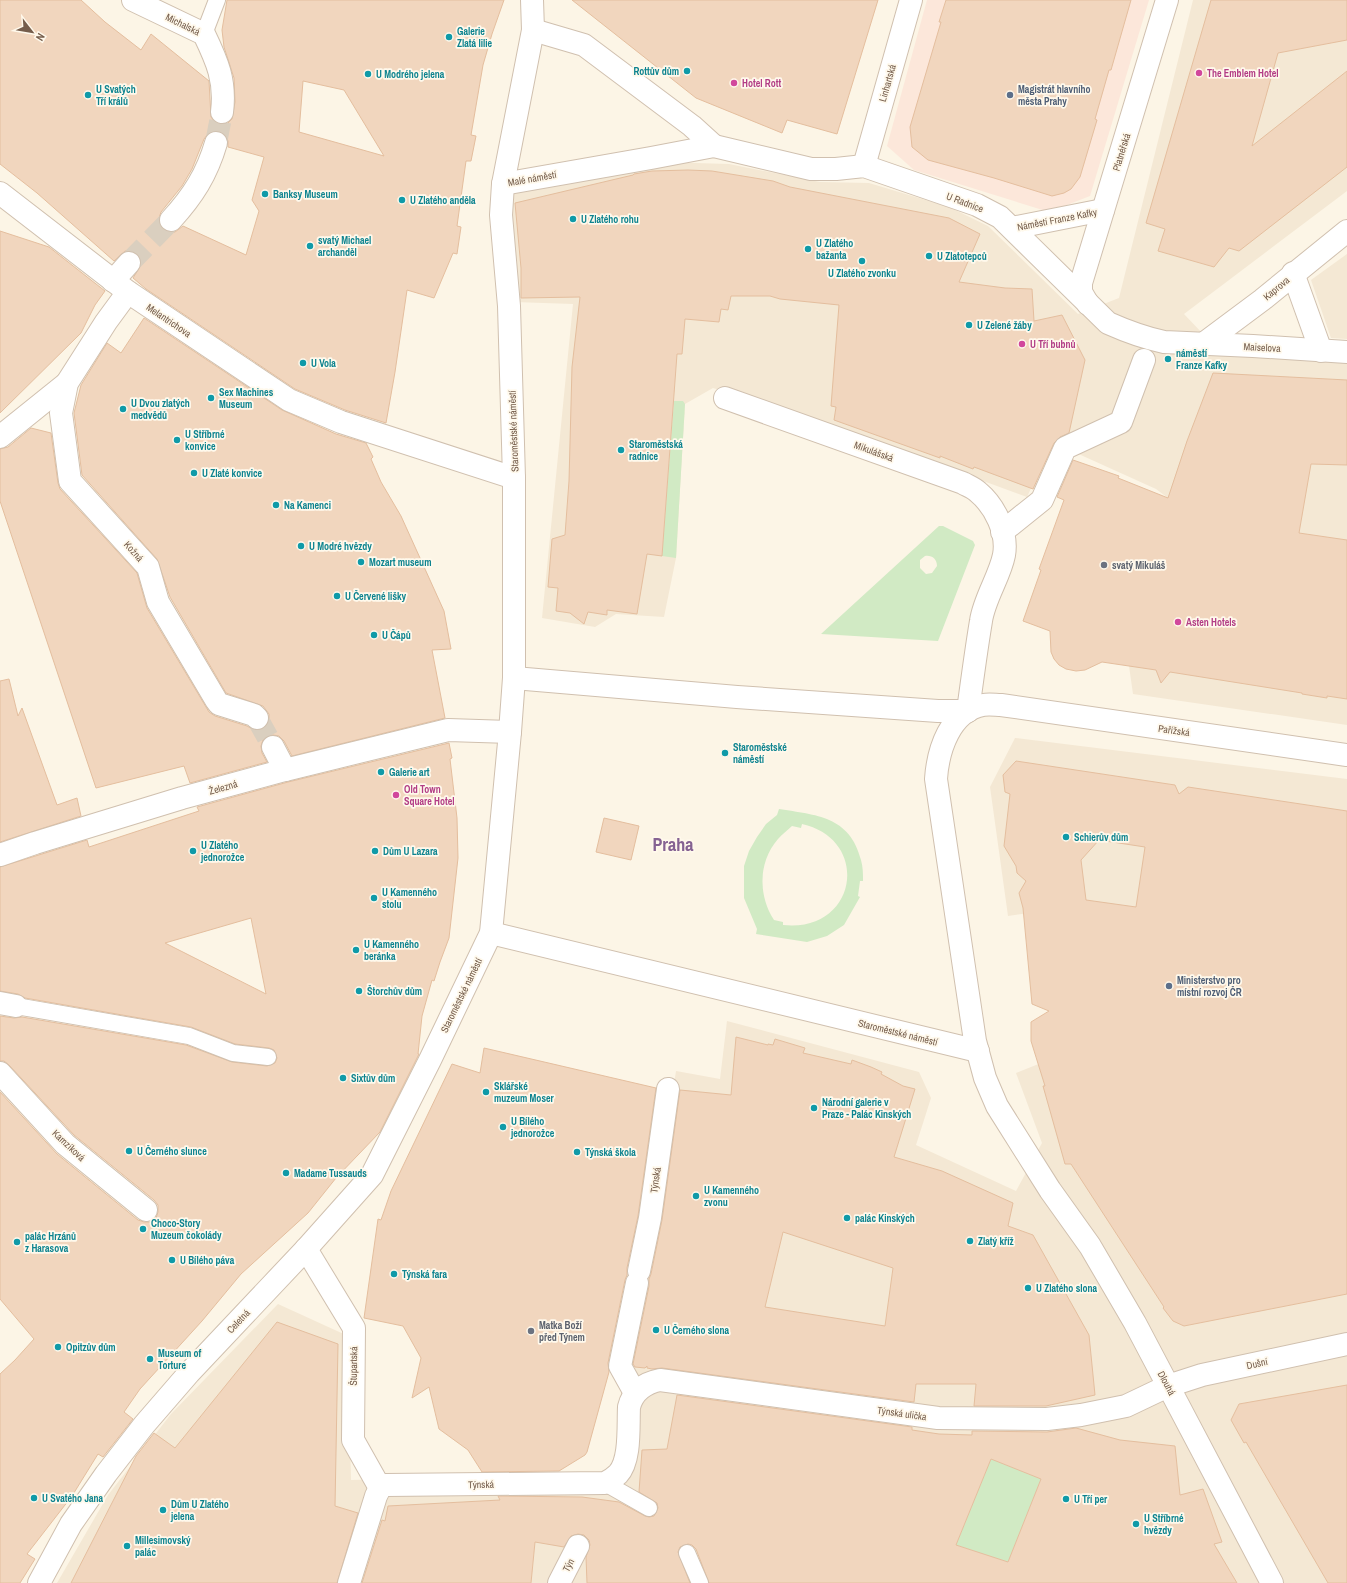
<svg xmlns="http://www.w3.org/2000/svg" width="1347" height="1583" font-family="'Archivo Narrow',sans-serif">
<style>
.residential{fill:#f4e8d4}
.commercial{fill:#fce7da}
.green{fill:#d1eac4;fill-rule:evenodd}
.building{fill:#f1d6be;stroke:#e4be9e;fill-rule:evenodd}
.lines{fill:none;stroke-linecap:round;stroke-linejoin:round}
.street-tunnel{stroke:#dacfbf;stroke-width:22;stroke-dasharray:22 11;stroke-linecap:butt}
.lane-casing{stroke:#d0c0af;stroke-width:18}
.street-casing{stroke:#d0c0af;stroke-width:24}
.lane{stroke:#fff;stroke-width:16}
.street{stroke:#fff;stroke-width:22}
.culture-dot{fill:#0f9aa8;stroke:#fff9ec;stroke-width:1.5}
.hotel-dot{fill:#d1479c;stroke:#fff9ec;stroke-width:1.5}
.service-dot{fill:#5c6f8a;stroke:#fff9ec;stroke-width:1.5}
.worship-dot{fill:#6b7280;stroke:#fff9ec;stroke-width:1.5}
.labels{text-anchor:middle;stroke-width:3.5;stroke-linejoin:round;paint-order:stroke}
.street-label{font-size:10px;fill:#755d4b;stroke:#fff9ec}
.culture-label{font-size:10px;font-weight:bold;fill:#0d838f;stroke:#fff9ec;text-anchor:start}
.hotel-label{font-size:10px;font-weight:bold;fill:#b23c85;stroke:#fff9ec;text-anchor:start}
.service-label{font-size:10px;font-weight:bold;fill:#4e5e75;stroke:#fff9ec;text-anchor:start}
.worship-label{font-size:10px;font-weight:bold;fill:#5b616d;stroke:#fff9ec;text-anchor:start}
.town-label{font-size:18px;font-weight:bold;fill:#856292;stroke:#fff9ec}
</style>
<rect width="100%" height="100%" fill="#fcf5e6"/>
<g class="residential">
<path d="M1193,0h154v191l-163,123 39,41 124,6v364l-214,-31 -4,-28 39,-168 -12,-9 -104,-47 -25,55 -207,-76 -107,-33 -28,16 -9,154 -12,59 -48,-3 -21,13 -53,-9 31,-314 -59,-2 -7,-108 154,-32 68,2 91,18 49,1 80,24 39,19 90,88 41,-16z"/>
<path d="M1347,254v85l-16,-1 -20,-58z"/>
<path d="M1015,738l332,41v215l-325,-80 -14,2 -18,-129z"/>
<path d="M727,1021l192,51 12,26 -15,47 100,46 26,-48 -26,-70 25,-10 306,-10v530h-1290l51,-88 63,-81 107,-110 70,32 3,144 259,-6 10,-17 3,-45 -3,-29 31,-152 25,-160 44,8z"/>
</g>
<path class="commercial" d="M927,0h222l-59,196 -41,16 -135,-42 -27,-24z"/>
<g class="green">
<path d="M674,401h9l2,3 -9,154 -14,-2z"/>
<path d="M939,526h4l30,15 2,4 -37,96 -117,-7zM925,556c7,-1 12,3 12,10l-5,7 -6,1 -6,-6v-8z"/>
<path d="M779,809c37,6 71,7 82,51 2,7 2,14 2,21h-3l-2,15 2,1 -16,28 -17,11 -20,6 -51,-8 1,-5 -13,-31v-32l5,-15 8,-14 9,-13 11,-9zM802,824c70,16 55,109 -19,101v-3l-9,-2c-16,-25 -16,-58 4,-81 4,-5 10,-9 14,-13l9,2z"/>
<path d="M994,1451l3,10 44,18 -33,83 -52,-17z"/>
</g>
<g class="building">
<path d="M0,0h81l24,22 36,28 10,-16 58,47 2,36 4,5 6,2 7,-1 4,-4 3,-17 -1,-24 -10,-31 -2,-17 5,-30h277l-12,34 -9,31 -12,70 5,1 -5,25h-5l-9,65 4,1 -4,27 -4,-1 -19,45 -27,-8 -12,82 -9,51 -41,-13 -50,-21 -149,-100 -13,-11 8,-13v-6l-4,-6 -6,-2h-6l-11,10 -77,-68 -37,-29zM303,81l41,9 40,66 -85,-24zM214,131h6l5,4 3,6v6l36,10 -12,43 7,11 -13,44 -63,-29 -8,6h-6l-7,-3 -3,-5v-6l2,-6 21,-26 10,-17 12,-30 4,-5z"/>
<path d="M572,0h306l-41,134 -50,-14 -5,13 -86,-35z"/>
<path d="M946,0h185l-20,70h-2l-14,49 2,1 -17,57 -9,12 -7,4 -12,3 -58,-18 -66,-18 -16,-13 -2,-20 31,-105h-2z"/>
<path d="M1211,0h136v40l-69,13 -26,93 95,-75v96l-108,84 -10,-3 -15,19 -56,-16 7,-22 -19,-6z"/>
<path d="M688,170l24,1 61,10 17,6 159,31 31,16 -21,48 46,6 27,1 2,32 28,-6 23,45 -16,73 -9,4 -6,6 -21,46 -59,-22 -1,2 -33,-13v2l-106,-38 2,-13 -5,-1 8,-101 -59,-6 -10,-3h-39l-3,14 -7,-1 -2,13 -34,-3 -3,35h-5l-15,202 -15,-2 -10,60 -30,-4v5l-19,-3 -4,12 -14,-11 -14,-2 2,-23 -10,-1 4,-48 13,-4 4,-54 3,-114 8,-70 -59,1v-30l-6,-65 118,-28 1,-1 18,-3z"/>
<path d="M0,231l49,16 56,44 -10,14 -14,28 -81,80z"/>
<path d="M144,318l138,92 54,24 30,9 7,14 -2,2 10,23 20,34 43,95 7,38 -19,1 13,68 -153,38 -8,-15 -5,-5 -6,-1 -5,1 -5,4 -2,6 1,7 5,9 -77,21 -6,-17 -88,22 -96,-287v-52l8,-2 23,-19 20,5 7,50 2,6 77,84 10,35 62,104 6,4 32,10 7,4h6l6,-3 3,-6v-7l-6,-8 -37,-13 -56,-96 -13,-38 -75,-84 -8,-62 7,-28 26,-42 14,10z"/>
<path d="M1213,373l134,7v85l-36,-1 -12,69 48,7v159l-20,-3v2l-25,-4v-1l-132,-21 -9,11 -5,-13 -54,-8 -17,8 -9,1 -10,-2 -7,-4 -5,-6 -3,-7 -1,-21 -27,-10 18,-51 -2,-1 25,-69 -7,-3 16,-37 46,16 -1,2 50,20 19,-57z"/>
<path d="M9,679l9,37 4,-8 35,97 20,-7 4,18 -81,26v-161z"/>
<path d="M449,743l3,15 -2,1 7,59 1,40 -9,80 -9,24 -6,19 -2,-1 -10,36 -4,38h1l-39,78 -44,46 -28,35 -67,61 -39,47 -62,68 -16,23 9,7 -30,38 -5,-3 -26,42 -45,58 8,5 -15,24h-20v-209l15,-14 19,-21 -34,-40v-207l57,62 81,66 6,2h7l5,-4 2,-6v-7l-4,-5 -80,-65 -65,-70 -5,-4h-4v-45l14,2 8,-1 164,28 46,17 35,4 8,-3 2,-5 -3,-8 -5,-2 -34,-4 -44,-17 -166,-29 -7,-4 -18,-3v-124l87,-27 2,7 110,-36 -2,-4 91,-25zM251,918l15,76 -101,-51z"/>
<path d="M1016,761l159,24 4,9 9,-7 159,24v483l-163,32 -11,-5 -10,-13 1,-1 -93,-143h-6l-22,-78h2l-14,-45v-19l18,-11 -17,-7 -9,-96 -4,-15 7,-12 -9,-8 -1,-7 -12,-20 6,-52 -5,-2 -2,-17zM1099,840l46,7 -9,60 -50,-7 -5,-40z"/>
<path d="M604,818l35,8 -8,34 -35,-8z"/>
<path d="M736,1037l32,8v-1l5,1 2,-6 30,9 -2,5 48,11 1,-4 19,7 11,5 -1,2 22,12 12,3 -21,68 48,14 71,32 -5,23 25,9 56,100 6,60 -49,11h-72l2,-22h-60l-2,18 -252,-34 -10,1 -5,-1v-2l-2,2 -10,-1 -2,-3 16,-78v-7l2,-5 11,-54 18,-130 51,5zM783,1232l110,36 -8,58 -120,-19z"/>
<path d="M484,1048l172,40 -18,128 -11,52v7l-2,5 -17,83 1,9 -22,80 -2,3 -26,16 -77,1 -14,-22 -29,-21 -10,-42 -17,11 9,-40 -18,-32 -39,-8 14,-99 3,1 10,-29 61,-127 28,9z"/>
<path d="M277,1322l61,22 -3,162 23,7 -21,70h-266l65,-127 18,-23 21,15z"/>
<path d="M1347,1385v198h-19l-82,-141 -2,1 -13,-23 8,-16z"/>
<path d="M677,1395l235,32v3l27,4 33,1v-4l75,1 29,-4 44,12 55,6 5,49 23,-6 19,53 -8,2 23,39h-528l-13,-34 -4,-4 -4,-1 -8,3 -2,5 12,31h-103l-1,-26 4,-12 -1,-5 -5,-5 -6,-1 -7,2 -7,11 -29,-5 -4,41h-169l20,-63 3,1 3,-15 112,-6 -2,-4 84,1 37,5 26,14 4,1 5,-1 4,-8 -1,-5 -18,-11 3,-42 25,-1zM991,1459l50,20 -33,83 -52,-17z"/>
</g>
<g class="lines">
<g class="street-tunnel">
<path d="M216,143l6,-31"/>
<path d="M129,263l42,-43"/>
<path d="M257,718l16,29"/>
</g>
<defs>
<g id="lane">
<path d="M204,34l13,-34"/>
<path d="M16,1006l173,30 44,17 35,4"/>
<path d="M605,1483l44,25"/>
<path d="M687,1553l13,30"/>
</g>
<g id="street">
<path d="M133,0l71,34c13,27 22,47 18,78"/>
<path d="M714,146l97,23h25l28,-3 113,39 23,12 108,106c18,8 37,15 56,19l89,4 94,6"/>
<path d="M864,166l47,-166"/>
<path d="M503,184l148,-26 63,-12 -22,-20 -108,-81 -51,-15"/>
<path d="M0,193l128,99 161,108 52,22 173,56"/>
<path d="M171,220c22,-24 36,-46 45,-77"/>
<path d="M1012,228l91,-18"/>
<path d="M1293,273l28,78"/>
<path d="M113,281l16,-18"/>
<path d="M128,292l-22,30 -39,61 -6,30 9,68 78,86 10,35 58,98 3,4 35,11 3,3"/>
<path d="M1088,304l-7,-12v-9l86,-283"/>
<path d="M1203,344l59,-44 85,-69"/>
<path d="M725,398l238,85c5,3 11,5 15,9 17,14 30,41 26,63 -4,21 -20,44 -23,66 -5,30 -9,60 -13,90"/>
<path d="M0,437l67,-54"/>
<path d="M1002,532l40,-32 23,-52 56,-26 23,-62"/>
<path d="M514,678l223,19 201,14h30"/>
<path d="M273,747l12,23"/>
<path d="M0,855l35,-12 147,-45 103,-28 163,-40 62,2"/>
<path d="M491,933l487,118"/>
<path d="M0,1003l16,3"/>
<path d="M0,1073l65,71 81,66"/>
<path d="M306,1249l48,79 -1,112 27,48"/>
<path d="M639,1271l11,-53 18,-129"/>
<path d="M635,1393l-15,-27 17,-83"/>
<path d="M39,1583l32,-59 35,-50 38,-49 45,-52 117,-124 66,-74 58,-115 61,-127 19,-201 4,-54v-200l-5,-172 -8,-91 2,-31 30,-154 -1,-30"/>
<path d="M349,1583l27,-87 4,-8 6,-3 219,-2c4,-2 9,-5 13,-9 13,-14 10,-48 11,-67 4,-16 16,-24 31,-27l278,38 109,1 34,-4 45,-9 42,-20 34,-11 145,-31"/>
<path d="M559,1583l19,-37"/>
<path d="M1272,1583l-137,-260 -45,-77 -40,-56 -53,-84 -12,-28 -10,-37 -39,-262c2,-29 14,-68 47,-74 6,-1 13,0 18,0l346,50"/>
</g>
</defs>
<use href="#lane" class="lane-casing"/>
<use href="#street" class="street-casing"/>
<use href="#lane" class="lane"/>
<use href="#street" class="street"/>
</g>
<g class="culture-dot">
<circle cx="449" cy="37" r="4"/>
<circle cx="687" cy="71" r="4"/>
<circle cx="368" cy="74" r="4"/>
<circle cx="88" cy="95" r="4"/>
<circle cx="265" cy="194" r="4"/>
<circle cx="402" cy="200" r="4"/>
<circle cx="573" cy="219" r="4"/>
<circle cx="310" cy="246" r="4"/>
<circle cx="808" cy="249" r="4"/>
<circle cx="929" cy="256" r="4"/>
<circle cx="862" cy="261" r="4"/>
<circle cx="969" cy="325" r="4"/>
<circle cx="1168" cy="359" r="4"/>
<circle cx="303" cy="363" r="4"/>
<circle cx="211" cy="398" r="4"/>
<circle cx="123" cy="409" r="4"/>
<circle cx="177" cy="440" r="4"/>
<circle cx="621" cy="450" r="4"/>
<circle cx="194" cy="473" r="4"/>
<circle cx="276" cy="505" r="4"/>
<circle cx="301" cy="546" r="4"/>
<circle cx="361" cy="562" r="4"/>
<circle cx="337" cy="596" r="4"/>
<circle cx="374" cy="635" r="4"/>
<circle cx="725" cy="753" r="4"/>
<circle cx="381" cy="772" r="4"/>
<circle cx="1066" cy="837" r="4"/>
<circle cx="193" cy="851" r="4"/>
<circle cx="375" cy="851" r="4"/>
<circle cx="374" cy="898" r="4"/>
<circle cx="356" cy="950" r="4"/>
<circle cx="359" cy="991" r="4"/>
<circle cx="343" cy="1078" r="4"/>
<circle cx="486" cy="1092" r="4"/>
<circle cx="814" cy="1108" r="4"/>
<circle cx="503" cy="1127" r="4"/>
<circle cx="129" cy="1151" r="4"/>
<circle cx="577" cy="1152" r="4"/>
<circle cx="286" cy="1173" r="4"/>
<circle cx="696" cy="1196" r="4"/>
<circle cx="847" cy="1218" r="4"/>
<circle cx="143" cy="1229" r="4"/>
<circle cx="970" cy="1241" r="4"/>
<circle cx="17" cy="1242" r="4"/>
<circle cx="172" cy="1260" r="4"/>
<circle cx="394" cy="1274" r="4"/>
<circle cx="1028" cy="1288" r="4"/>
<circle cx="656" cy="1330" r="4"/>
<circle cx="58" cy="1347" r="4"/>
<circle cx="150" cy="1359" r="4"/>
<circle cx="34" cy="1498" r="4"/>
<circle cx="1066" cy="1499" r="4"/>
<circle cx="163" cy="1510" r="4"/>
<circle cx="1136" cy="1524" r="4"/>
<circle cx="127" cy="1546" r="4"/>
</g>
<g class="hotel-dot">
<circle cx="1199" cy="73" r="4"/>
<circle cx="734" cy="83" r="4"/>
<circle cx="1022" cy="344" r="4"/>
<circle cx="1178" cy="622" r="4"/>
<circle cx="396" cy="795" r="4"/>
</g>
<g class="service-dot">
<circle cx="1010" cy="95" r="4"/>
<circle cx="1169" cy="986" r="4"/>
</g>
<g class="worship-dot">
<circle cx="1104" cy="565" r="4"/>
<circle cx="531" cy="1331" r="4"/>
</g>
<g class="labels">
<g class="street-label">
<text transform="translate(183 24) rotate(26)" y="4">Michalská</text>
<text transform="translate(887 83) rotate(-74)" y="4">Linhartská</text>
<text transform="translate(1121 152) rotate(-73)" y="4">Platnéřská</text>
<text transform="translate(532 178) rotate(-10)" y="4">Malé náměstí</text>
<text transform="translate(965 202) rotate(21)" y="4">U Radnice</text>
<text transform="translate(1057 219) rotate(-11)" y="4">Náměstí Franze Kafky</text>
<text transform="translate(1276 288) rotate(-40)" y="4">Kaprova</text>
<text transform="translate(169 320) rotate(34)" y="4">Melantrichova</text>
<text transform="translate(1262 347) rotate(3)" y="4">Maiselova</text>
<text transform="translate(513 431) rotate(-92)" y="4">Staroměstské náměstí</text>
<text transform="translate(874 451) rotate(20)" y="4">Mikulášská</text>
<text transform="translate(134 551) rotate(48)" y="4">Kožná</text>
<text transform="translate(1174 730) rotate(8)" y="4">Pařížská</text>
<text transform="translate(223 787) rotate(-16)" y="4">Železná</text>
<text transform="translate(461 995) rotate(-64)" y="4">Staroměstské náměstí</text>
<text transform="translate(898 1032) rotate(14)" y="4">Staroměstské náměstí</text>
<text transform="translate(69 1145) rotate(43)" y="4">Kamzíková</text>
<text transform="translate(655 1180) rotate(-82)" y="4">Týnská</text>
<text transform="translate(238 1321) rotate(-47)" y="4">Celetná</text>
<text transform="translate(1257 1363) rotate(-12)" y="4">Dušní</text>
<text transform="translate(353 1366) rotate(-89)" y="4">Štupartská</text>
<text transform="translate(1167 1383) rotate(62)" y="4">Dlouhá</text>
<text transform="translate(902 1413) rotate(8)" y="4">Týnská ulička</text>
<text transform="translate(481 1484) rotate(-1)" y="4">Týnská</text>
<text transform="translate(568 1565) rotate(-62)" y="4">Týn</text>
</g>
<g class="culture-label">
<text x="457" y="35">Galerie<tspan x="457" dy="12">Zlatá lilie</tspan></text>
<text x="679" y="75" text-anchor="end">Rottův dům</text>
<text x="376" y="78">U Modrého jelena</text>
<text x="96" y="93">U Svatých<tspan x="96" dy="12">Tří králů</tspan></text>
<text x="273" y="198">Banksy Museum</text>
<text x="410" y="204">U Zlatého anděla</text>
<text x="581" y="223">U Zlatého rohu</text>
<text x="318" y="244">svatý Michael<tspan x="318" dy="12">archanděl</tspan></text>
<text x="816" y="247">U Zlatého<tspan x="816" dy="12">bažanta</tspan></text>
<text x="937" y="260">U Zlatotepců</text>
<text x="862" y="277" text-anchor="middle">U Zlatého zvonku</text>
<text x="977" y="329">U Zelené žáby</text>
<text x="1176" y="357">náměstí<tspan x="1176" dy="12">Franze Kafky</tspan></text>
<text x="311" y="367">U Vola</text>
<text x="219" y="396">Sex Machines<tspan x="219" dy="12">Museum</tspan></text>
<text x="131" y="407">U Dvou zlatých<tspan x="131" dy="12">medvědů</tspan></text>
<text x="185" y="438">U Stříbrné<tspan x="185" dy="12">konvice</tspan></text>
<text x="629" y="448">Staroměstská<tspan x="629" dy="12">radnice</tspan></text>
<text x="202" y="477">U Zlaté konvice</text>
<text x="284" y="509">Na Kamenci</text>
<text x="309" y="550">U Modré hvězdy</text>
<text x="369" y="566">Mozart museum</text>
<text x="345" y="600">U Červené lišky</text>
<text x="382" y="639">U Čápů</text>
<text x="733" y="751">Staroměstské<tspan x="733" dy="12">náměstí</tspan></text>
<text x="389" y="776">Galerie art</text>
<text x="1074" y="841">Schierův dům</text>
<text x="201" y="849">U Zlatého<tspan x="201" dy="12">jednorožce</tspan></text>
<text x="383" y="855">Dům U Lazara</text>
<text x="382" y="896">U Kamenného<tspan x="382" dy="12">stolu</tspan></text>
<text x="364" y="948">U Kamenného<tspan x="364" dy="12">beránka</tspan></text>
<text x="367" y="995">Štorchův dům</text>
<text x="351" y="1082">Sixtův dům</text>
<text x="494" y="1090">Sklářské<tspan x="494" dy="12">muzeum Moser</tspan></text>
<text x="822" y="1106">Národní galerie v<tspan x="822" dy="12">Praze - Palác Kinských</tspan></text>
<text x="511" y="1125">U Bílého<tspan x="511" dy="12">jednorožce</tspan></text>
<text x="137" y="1155">U Černého slunce</text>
<text x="585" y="1156">Týnská škola</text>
<text x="294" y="1177">Madame Tussauds</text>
<text x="704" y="1194">U Kamenného<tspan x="704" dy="12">zvonu</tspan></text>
<text x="855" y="1222">palác Kinských</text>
<text x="151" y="1227">Choco-Story<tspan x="151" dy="12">Muzeum čokolády</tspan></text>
<text x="25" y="1240">palác Hrzánů<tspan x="25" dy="12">z Harasova</tspan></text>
<text x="978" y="1245">Zlatý kříž</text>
<text x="180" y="1264">U Bílého páva</text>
<text x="402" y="1278">Týnská fara</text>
<text x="1036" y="1292">U Zlatého slona</text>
<text x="664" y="1334">U Černého slona</text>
<text x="66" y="1351">Opitzův dům</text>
<text x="158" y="1357">Museum of<tspan x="158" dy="12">Torture</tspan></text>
<text x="42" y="1502">U Svatého Jana</text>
<text x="1074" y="1503">U Tří per</text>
<text x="171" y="1508">Dům U Zlatého<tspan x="171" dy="12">jelena</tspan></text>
<text x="1144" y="1522">U Stříbrné<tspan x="1144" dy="12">hvězdy</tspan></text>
<text x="135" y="1544">Millesimovský<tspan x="135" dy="12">palác</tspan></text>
</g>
<g class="hotel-label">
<text x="1207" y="77">The Emblem Hotel</text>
<text x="742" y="87">Hotel Rott</text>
<text x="1030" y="348">U Tří bubnů</text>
<text x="1186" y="626">Asten Hotels</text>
<text x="404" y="793">Old Town<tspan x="404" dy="12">Square Hotel</tspan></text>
</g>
<g class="service-label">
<text x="1018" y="93">Magistrát hlavního<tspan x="1018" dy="12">města Prahy</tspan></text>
<text x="1177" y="984">Ministerstvo pro<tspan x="1177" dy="12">místní rozvoj ČR</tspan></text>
</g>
<g class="worship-label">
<text x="1112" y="569">svatý Mikuláš</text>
<text x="539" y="1329">Matka Boží<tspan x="539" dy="12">před Týnem</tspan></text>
</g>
<g class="town-label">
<text x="673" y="851">Praha</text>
</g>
</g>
<g transform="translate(32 32) rotate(121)" stroke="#fff9ec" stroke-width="3" paint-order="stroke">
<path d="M0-3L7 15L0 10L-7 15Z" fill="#755d4b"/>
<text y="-6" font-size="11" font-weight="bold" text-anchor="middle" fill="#755d4b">N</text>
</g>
</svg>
